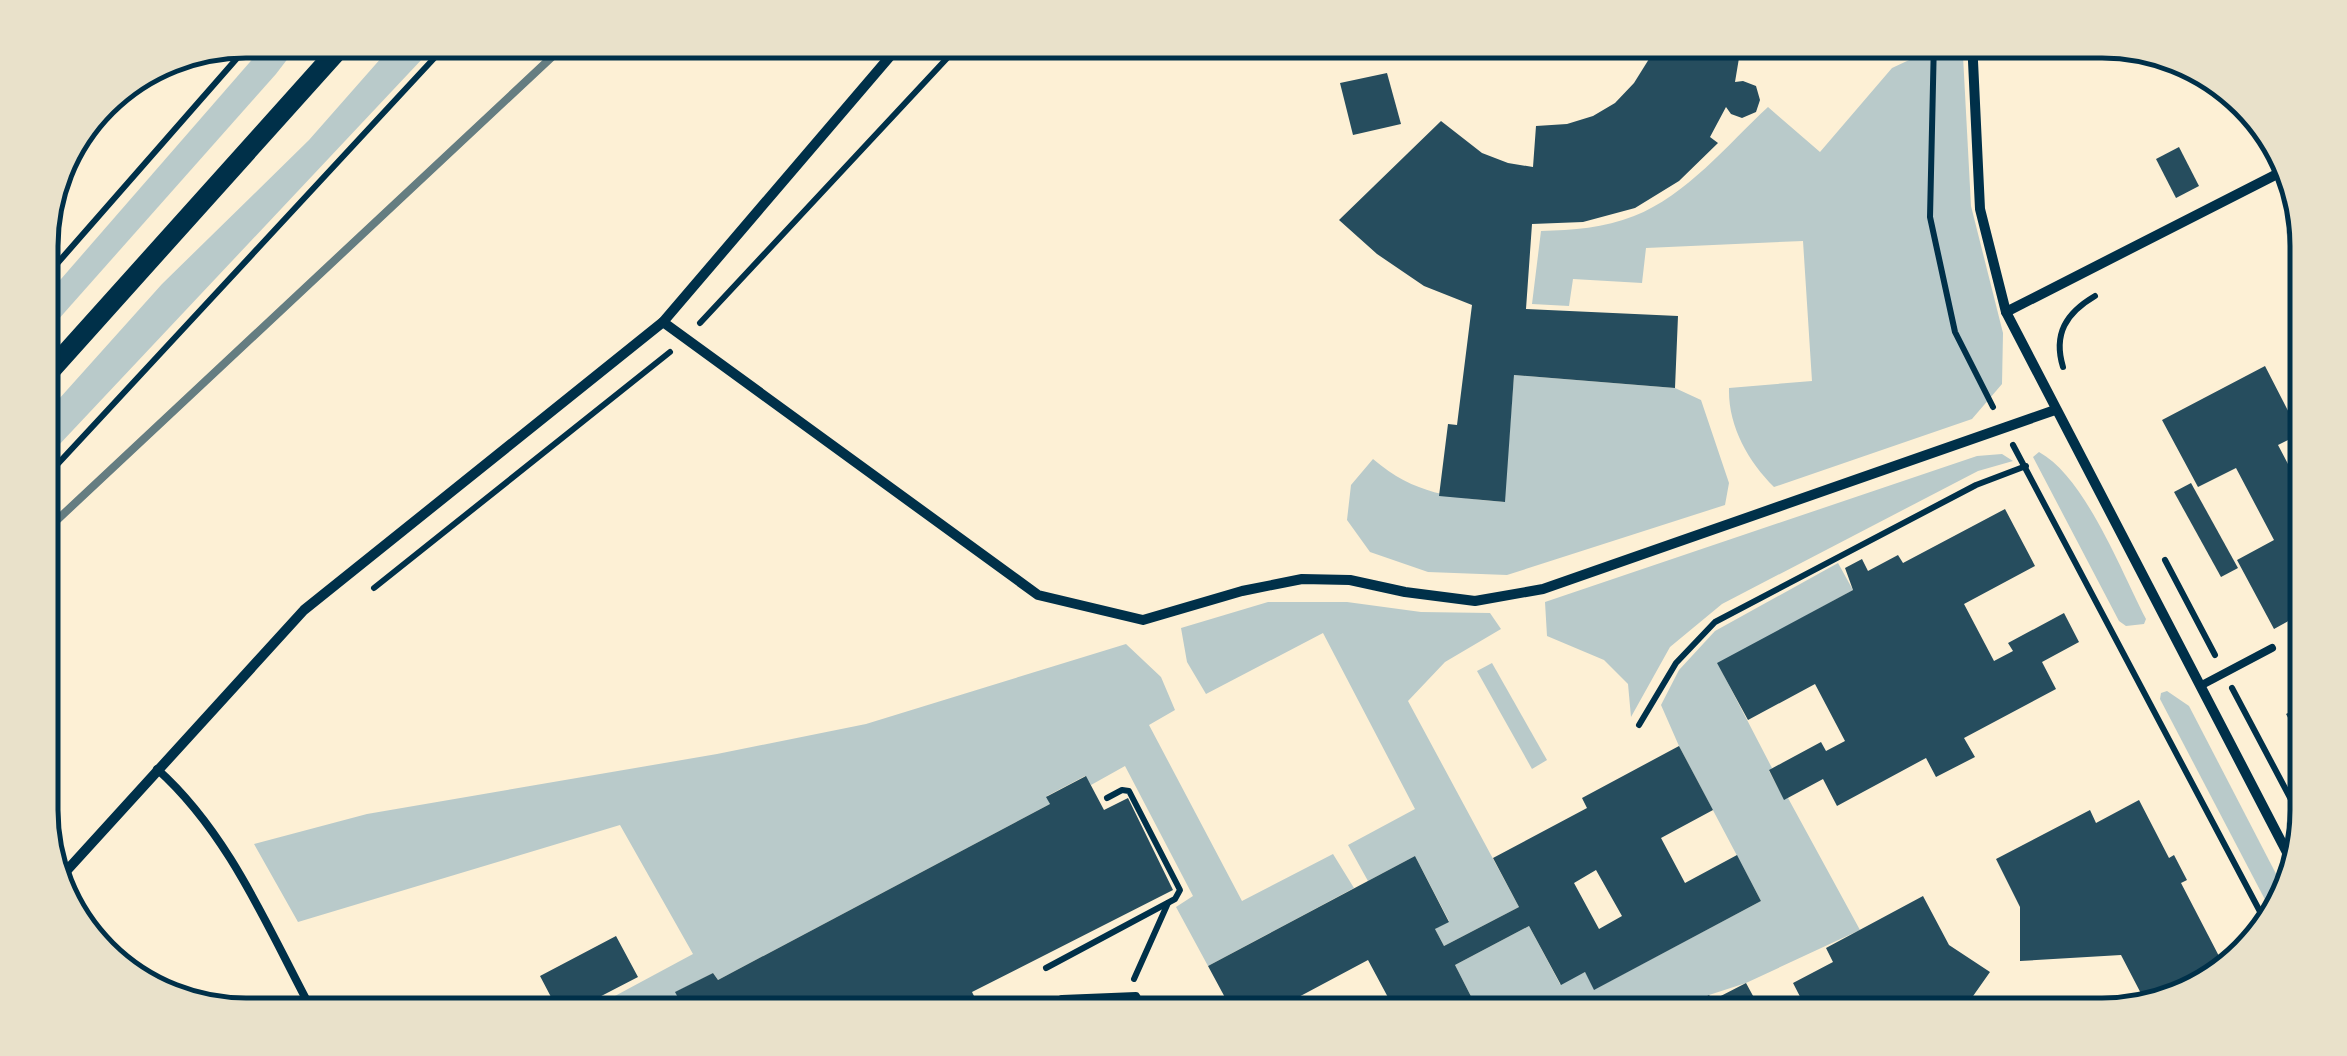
<svg xmlns="http://www.w3.org/2000/svg" width="2347" height="1056" font-family="'Playfair Display',serif">
<style>
.green{fill:#b9caca}
.building{fill:#264d5e;fill-rule:evenodd}
.lines{fill:none;stroke-linecap:round;stroke-linejoin:round}
.path{stroke:#003049;stroke-width:6}
.service{stroke:#003049;stroke-width:8}
.minor{stroke:#003049;stroke-width:10}
.secondary{stroke:#003049;stroke-width:20}
.rail{stroke:#657d81;stroke-width:8}
.rim{fill:none;stroke:#003049;stroke-width:5}
</style>
<rect width="100%" height="100%" fill="#fdf0d5"/>
<g class="green">
<path d="M269,40h33l-26,34 -235,265v-37z"/>
<path d="M397,40h43l-399,424v-45l121,-135 147,-144z"/>
<path d="M1952,40h7l4,16 8,150 32,127 -1,51 -30,35 -198,68c-26,-26 -46,-61 -45,-99l83,-7 -9,-140 -157,7 -4,35 -69,-4 -4,27 -37,-2 9,-73c32,-1 63,-3 93,-15 52,-20 94,-72 134,-109l52,45 72,-84z"/>
<path d="M1514,375l161,13 26,12 28,83 -4,22 -218,70 -79,-3 -58,-20 -23,-32 4,-35 22,-26c42,36 78,38 131,43z"/>
<path d="M2039,452c46,25 82,119 107,167l-2,5 -18,2 -7,-5 -86,-164z"/>
<path d="M2002,454l11,7 -35,10 -256,133 -52,43 -39,70 -3,-33 -24,-24 -57,-24 -2,-34 432,-146z"/>
<path d="M1838,563l15,27 -135,74 54,104 -3,3 15,28 4,-1 72,132 -114,53 -37,12 -39,21h-189l-26,-51 74,-39 31,58 25,-12 10,17 166,-88 -82,-155 -18,-41 18,-35 36,-39z"/>
<path d="M1268,602h79l74,10 69,1 11,16 -56,33 -37,39 111,206 -75,39 -9,-17 14,-8 -34,-65 -47,25 -20,-36 67,-36 -92,-176 -117,61 -19,-32 -6,-34z"/>
<path d="M1126,644l35,33 14,33 -26,15 93,176 91,-47 21,34 -146,78 -32,-59 17,-11 -68,-130 -34,19 -6,-9 -38,20 3,8 -332,176 -5,-7 -37,19 12,24h-98l-3,-5 106,-57 -73,-129 -322,97 -44,-78 113,-30 350,-60 149,-30z"/>
<path d="M1492,663l55,97 -15,9 -55,-98z"/>
<path d="M2167,691l22,15 98,189 -15,18 -112,-214 1,-6z"/>
</g>
<g class="building">
<path d="M1651,40h91l-7,42 8,-1 13,5 4,14 -4,12 -14,6 -11,-4 -5,-7 -16,30 8,6 -39,38 -44,27 -52,14 -51,2 -6,85 152,7 -3,72 -161,-13 -9,127 -66,-6 9,-72 9,1 15,-120 -48,-19 -47,-32 -38,-34 102,-99 41,32 26,10 25,4 3,-41 31,-2 26,-8 22,-13 19,-20 15,-24z"/>
<path d="M1387,73l14,51 -48,11 -13,-52z"/>
<path d="M2179,147l20,39 -23,12 -20,-39z"/>
<path d="M2265,366l35,68 -22,11 28,53v113l-32,18 -37,-69 37,-20 -38,-72 -38,19 -36,-67z"/>
<path d="M2191,483l47,85 -17,9 -47,-85z"/>
<path d="M2005,509l30,57 -71,38 30,57 19,-10 -5,-8 56,-30 15,29 -37,20 14,27 -92,49 11,19 -39,20 -10,-19 -89,48 -14,-27 -39,21 -15,-30 52,-28 5,9 19,-10 -30,-57 -67,36 -31,-57 136,-73 -8,-22 17,-9 6,12 30,-16 5,8z"/>
<path d="M2307,703v50l-21,-39z"/>
<path d="M1679,746l34,64 -52,28 24,45 52,-28 24,46 -167,89 -9,-18 -24,13 -32,-59 -74,39 26,51h-83l-30,-56 -105,56h-28l-27,-50 207,-110 34,66 -14,7 9,17 75,-39 -26,-49 94,-50 -5,-10zM1596,870l26,46 -23,13 -25,-46z"/>
<path d="M1086,776l18,34 24,-12 45,92 -201,102 12,24h-296l-13,-24 38,-19 5,7 332,-176 -4,-7z"/>
<path d="M2139,800l30,58 5,-3 13,25 -6,3 40,77 14,-7 2,3 -21,25 -69,24 -26,-50 -101,6v-54l-24,-48 94,-49 6,13z"/>
<path d="M1923,896l26,49 41,27 -31,44h-149l-17,-33 40,-21 -7,-14z"/>
<path d="M616,936l22,41 -58,30 4,9h-23l-21,-40z"/>
<path d="M1746,983l18,33h-94l39,-21 4,5z"/>
</g>
<g class="lines">
<g class="path">
<path d="M1934,40l-4,177 25,115 38,75"/>
<path d="M41,282l212,-242"/>
<path d="M700,323l264,-283"/>
<path d="M2063,367c-10,-33 3,-54 32,-71"/>
<path d="M2013,445l252,476"/>
<path d="M41,482l410,-442"/>
<path d="M2165,560l50,95"/>
<path d="M374,588l296,-236"/>
<path d="M2232,688l72,136"/>
<path d="M1639,725l37,-62 39,-41 261,-137 50,-19"/>
<path d="M1046,968l129,-69 5,-9 -51,-99 -7,-1 -15,8"/>
<path d="M1134,979l34,-76"/>
</g>
<g class="service">
<path d="M2200,686l72,-38"/>
<path d="M157,769c73,65 112,162 158,247"/>
<path d="M1062,999l74,-3 10,20"/>
</g>
<g class="minor">
<path d="M1972,40l8,169 26,103 289,556"/>
<path d="M2006,312l279,-142"/>
<path d="M663,322l375,273 105,25 99,-29 60,-12 48,1 55,12 70,9 68,-12 512,-179"/>
<path d="M59,879l245,-269 359,-288 241,-282"/>
</g>
<path class="secondary" d="M41,381l306,-341"/>
<path class="rail" d="M41,535l529,-495"/>
</g>
<path d="M0 0H2347V1056H0ZM246 58H2102A188 188 0 0 1 2290 246V810A188 188 0 0 1 2102 998H246A188 188 0 0 1 58 810V246A188 188 0 0 1 246 58Z" fill="#e9e1ca" fill-rule="evenodd"/>
<path class="rim" d="M246 58H2102A188 188 0 0 1 2290 246V810A188 188 0 0 1 2102 998H246A188 188 0 0 1 58 810V246A188 188 0 0 1 246 58Z"/>
</svg>
